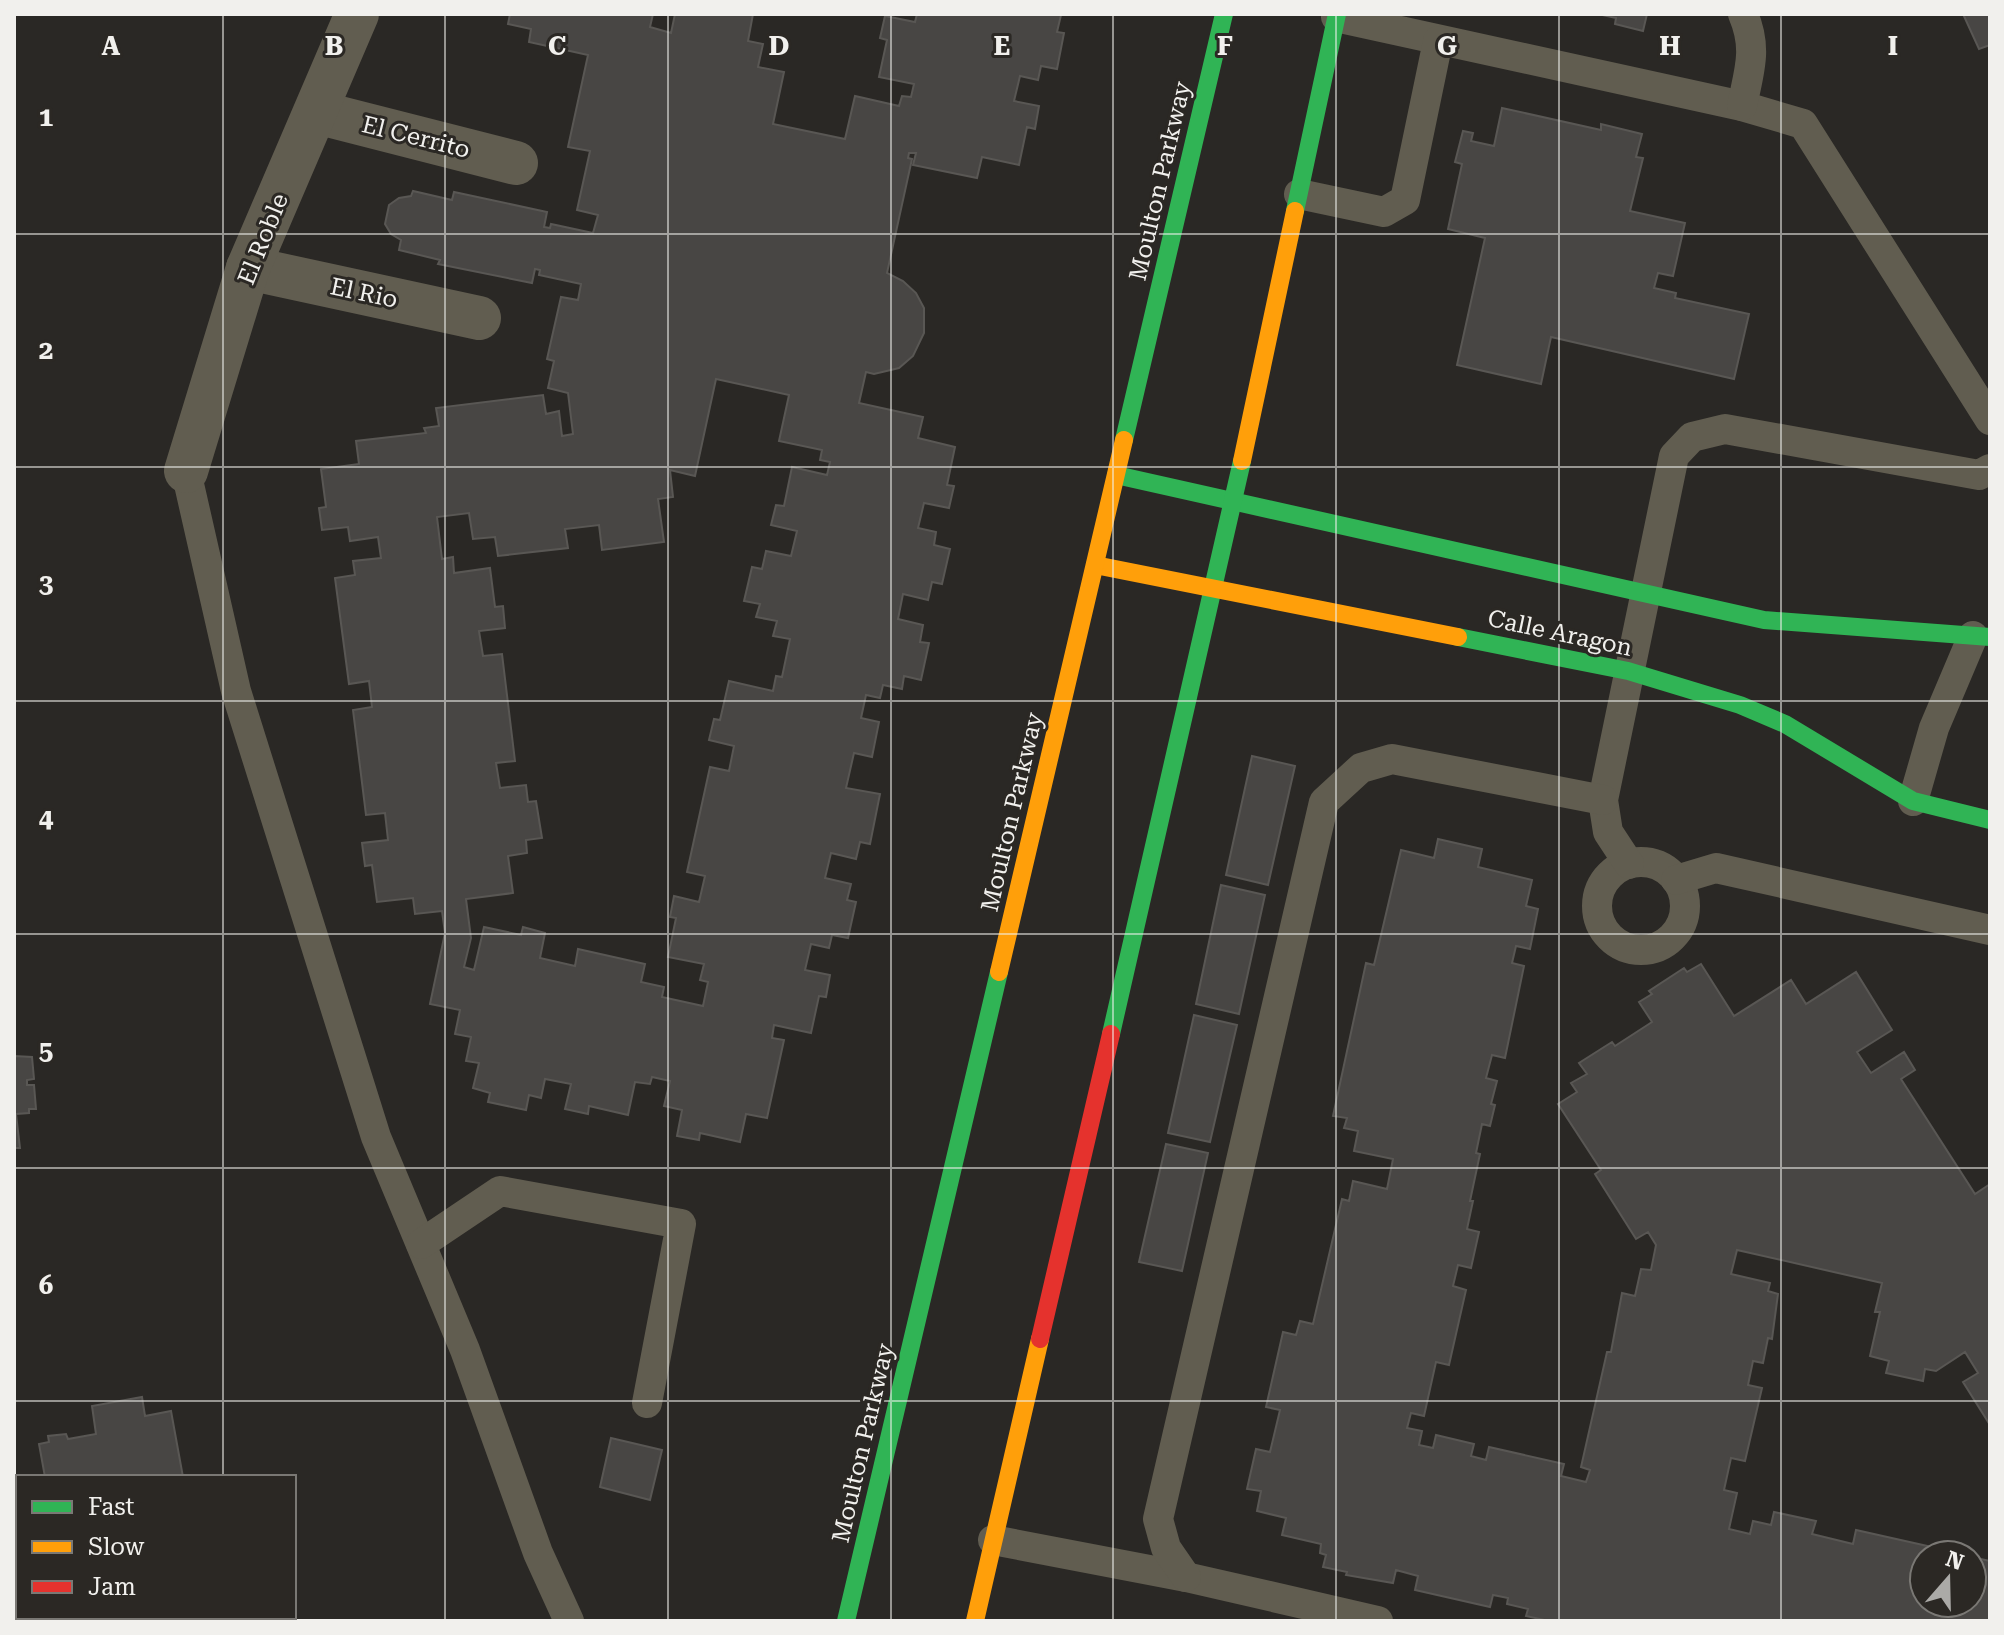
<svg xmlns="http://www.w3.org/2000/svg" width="2004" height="1635" font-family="'Roboto Serif',serif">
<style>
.building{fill:#484644;stroke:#595754;stroke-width:2;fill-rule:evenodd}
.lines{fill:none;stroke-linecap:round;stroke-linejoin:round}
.lane{stroke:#615d50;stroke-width:30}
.street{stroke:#615d50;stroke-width:44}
.fast{stroke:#30b455;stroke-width:18}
.slow{stroke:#ff9f0a;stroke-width:18}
.jam{stroke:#e5322d;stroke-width:18}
.grid{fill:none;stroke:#f1f0ed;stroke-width:2;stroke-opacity:0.55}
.labels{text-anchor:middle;stroke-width:6;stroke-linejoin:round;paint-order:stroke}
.street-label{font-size:24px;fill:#f1f0ed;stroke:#2b2824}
.grid-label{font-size:26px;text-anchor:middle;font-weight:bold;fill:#f1f0ed;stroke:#2b2824;stroke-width:6;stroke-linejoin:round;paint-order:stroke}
</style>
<rect width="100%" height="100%" fill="#2a2825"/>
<g class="building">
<path d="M510,14h143l-3,13 21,6 4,-19h78l-5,27 15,3 -5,23 26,5 -11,52 72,15 10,-43 44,10 3,-10 9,1 3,-13 -35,-7 8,-37 -7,-2 5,-22 30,6 2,-8h140l4,1 -4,17 7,1 -7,36 -16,-3 -3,14 -18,-4 -6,25 25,5 -4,23 -8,-2 -8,38 -37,-8 -5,21 -64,-13 3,-12h-7l-1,5 4,1 -25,114 16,8 13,12 8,15v25l-11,23 -14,12 -25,6 -8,-2 -7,31 64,14 -5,21 37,9 -8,38 7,1 -5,22 -25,-5 -6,25 18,4 -2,13 16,4 -8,35 -10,-2 -4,18 -25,-6 -5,25 25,6 -3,17 9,1 -8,37 -17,-4 -2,13 -19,-4 -3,13 -14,-3 -5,23 18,4 -7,35 -18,-4 -8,35 34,6 -10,50 -10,-2 -4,17 -25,-6 -6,25 26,6 -4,16 9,2 -8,36 -16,-3 -3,13 -18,-4 -6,26 25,5 -4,22 -7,-1 -8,37 -37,-8 -2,13 12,2 -17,78 -21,-4 -6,28 -40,-9 -1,7 -22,-4 5,-26 -18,-4 6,-25 -18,-4 -2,7 -15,-2 -7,33 -39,-9 -1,8 -23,-5 6,-25 -26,-5 -4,19 -12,-3 -3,15 -38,-8 2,-9 -17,-5 6,-25 -13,-2 5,-24 -16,-3 5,-24 -30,-6 15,-71 -3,-22 -27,3 -2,-16 -36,4 -5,-37 -7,1 -3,-23 26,-3 -3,-27 -19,2 -13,-105 19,-3 -3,-26 -20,3 -14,-106 20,-3 -2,-14 28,-3 -3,-21 -28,4 -2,-14 -26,3 -3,-22 7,-1 -5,-38 38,-5 -3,-23 70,-8 -2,-5 15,-2 -3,-18 107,-13 3,19 13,-3 3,25 11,-2 -5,-41 -20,-5 6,-27 -7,-2 14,-62 17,3 3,-16 -42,-9 1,-5 -5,-1 -3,14 -94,-19 2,-4 -41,-10 2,-10 -10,-6 -6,-10 4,-19 10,-7 12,-2 2,-5 39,9 2,-8 93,20 -3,15 6,1 1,-4 42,9 5,-18 -21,-5 13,-59 -22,-4 20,-92 -59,-13 2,-13 -23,-5zM716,379l73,16 -10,46 43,9 -2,10 10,2 -3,13 -35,-8 -8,39 -8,-1 -5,20 26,6 -6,25 -25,-5 -4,18 -10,-2 -8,34 16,3 -4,13 21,4 -4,15 17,3 -8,38 -6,-1 -3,15 -44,-10 -9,39 -6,-1 -5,21 25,6 -5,25 -19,-4 -23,105 18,4 -6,26 -25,-6 -4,21 6,1 -8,39 36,7 -4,16 8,2 -5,24 -41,-9 2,-10 -23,-5 4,-18 -67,-15 -3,17 -35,-8 5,-25 -22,-6 -2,8 -37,-8 -10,43 -10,-3 7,-29 -5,-39 47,-6 -5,-37 19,-3 -1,-13 16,-2 -6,-37 -8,1 -2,-17 -26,3 -4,-25 19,-2 -13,-107 -19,2 -4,-25 26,-3 -2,-22 -8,1 -5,-39 -36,5 -1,-16 -11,2 -5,-42 32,-4 4,26 22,-2 3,19 70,-8 -3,-19 34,-4 3,25 62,-8 -6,-43 15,-2 -3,-27 25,6z"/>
<path d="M1598,14h49l-4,17 -28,-7 1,-6z"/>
<path d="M1963,14h27v31l-11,4z"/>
<path d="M1502,108l99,22v-6l41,10 -6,23 7,1 -13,53 55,12 -12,53 -15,-3 -4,15 22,5 -1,5 74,16 -15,65 -183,-42 -10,47 -84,-19 28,-127 -37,-9 14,-65 -7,-2 8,-31 10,2 -2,8 23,5z"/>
<path d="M1252,756l43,10 -27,119 -42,-10z"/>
<path d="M1438,839l44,10 -4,18 54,13 -6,26 12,3 -8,40 -14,-3 -4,17 12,3 -19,92 -13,-3 -6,23 11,3 -6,23 4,1 -5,21 -8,-2 -6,29 4,1 -10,47h3l-6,28 12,3 -8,36 -13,-3 -5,21 13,4 -17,75 -13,-3 -12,54 -13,-3 -4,15 15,3 -3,14 14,3 3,-13 38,9 -3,12 15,4 3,-13 75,17 -3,12 25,6 4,-12 -9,-3 26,-115h4l11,-59 13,3 6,-27 10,1 5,-25 -8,-13 -12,7 -41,-65 6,-4 -43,-66 19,-12 -6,-9 16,-9 -8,-11 33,-21 3,4 37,-24 -13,-20 13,-8 -3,-3 35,-23 3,4 14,-8 33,52 57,-36 15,24 50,-32 36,58 -35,22 14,21 33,-21 11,18 -14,9 74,115 15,-10v241l-27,-43 15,-9 -13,-21 -29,19 -11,-2 -2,12 -37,-8 3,-12 -19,-5 10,-44h-5l7,-29 -145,-33 -6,24 39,9 -2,8 10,3 -6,45 -4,-1 -5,25 -10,-2 -5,24 14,3 -17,73 -14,-3 -7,32 13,3 -8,36 21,5 3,-13 18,4 3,-13 42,9 -4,13 41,10 3,-14 76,17 -2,8h-6v48h48v-46l18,4v60h-441l-23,-5 2,-7 -21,-5 1,-6 -15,-3 -3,12 -75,-17 3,-14 -22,-6 -3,13 -47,-8 1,-3 -24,-5 3,-12 -6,-2 1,-9 -39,-9 4,-17 -29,-7 4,-20 -14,-2 9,-40 14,3 10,-42 -14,-3 17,-75 13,3 4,-14 13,3 29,-125 7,2 4,-20 34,8 6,-30 -39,-8 4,-20 -14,-3 3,-10 -14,-2 33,-153 8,2 27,-115 33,8z"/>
<path d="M1221,885l44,10 -26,119 -43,-10z"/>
<path d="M1194,1015l43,10 -27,117 -42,-9z"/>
<path d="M14,1056l18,1 2,22 -7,1v5h7l2,24h-7v4l-13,1 4,34h-6z"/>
<path d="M1166,1144l42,9 -26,118 -43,-9z"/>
<path d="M142,1397l3,19 26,-5 12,66h-138l-6,-33 10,-2 -1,-6 18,-2 2,5 28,-5 -4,-28z"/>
<path d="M611,1438l51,12 -12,50 -50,-13z"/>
<path d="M65,1617h139l1,4h-140z"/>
</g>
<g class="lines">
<g class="lane">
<path d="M1336,17l406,89 61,18 187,296"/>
<path d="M1742,106c7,-35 16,-57 1,-92"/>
<path d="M1299,194l85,18 21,-12 33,-159"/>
<path d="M186,471l50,220 140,446 89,213 73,203 31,68"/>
<path d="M1913,801l21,-73 39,-92"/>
<circle cx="1641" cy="906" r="44"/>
<path d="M1629,864l-21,-32 -5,-32 71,-344 18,-19 33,-8 254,46 11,-6"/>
<path d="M1676,880l40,-12 274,62"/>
<path d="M421,1244l79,-53 181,33 -34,179"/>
<path d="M993,1540l193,37 192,44"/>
<path d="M1186,1577l-20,-29 -8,-29 166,-717 37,-34 31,-9 211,41"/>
</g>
<g class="street">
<path d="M316,112l200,51"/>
<path d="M248,268l231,50"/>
<path d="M186,471l62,-203 109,-254"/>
<path d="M14,1513l4,26"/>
<path d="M30,1617l1,4"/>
</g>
<g class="fast">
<path d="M1295,211l42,-197"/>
<path d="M1124,440l100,-426"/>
<path d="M1116,475l648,145 226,17"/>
<path d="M1458,637l170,34 112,34 45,19 128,77 77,19"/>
<path d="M1111,1034l131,-573"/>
<path d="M846,1621l153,-649"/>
</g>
<g class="slow">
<path d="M1242,461l53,-250"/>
<path d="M1095,565l363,72"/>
<path d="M999,972l125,-532"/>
<path d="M975,1621l65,-282"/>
</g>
<path class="jam" d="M1040,1339l71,-305"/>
</g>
<path class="grid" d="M223,14v1463M445,14v1607M668,14v1607M891,14v1607M1113,14v1607M1336,14v1607M1559,14v1607M1781,14v1607M14,234h1976M14,467h1976M14,701h1976M14,934h1976M14,1168h1976M14,1401h1976M223,1617v4"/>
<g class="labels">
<g class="street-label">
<text transform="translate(416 137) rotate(14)" y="8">El Cerrito</text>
<text transform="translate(1160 181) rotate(-77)" y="8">Moulton Parkway</text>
<text transform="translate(263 239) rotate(-68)" y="8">El Roble</text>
<text transform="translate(364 293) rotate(12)" y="8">El Rio</text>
<text transform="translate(1560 633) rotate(12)" y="8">Calle Aragon</text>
<text transform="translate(1012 812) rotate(-77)" y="8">Moulton Parkway</text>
<text transform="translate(863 1443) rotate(-77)" y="8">Moulton Parkway</text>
</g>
</g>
<g class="grid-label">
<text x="111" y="55">A</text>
<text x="334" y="55">B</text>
<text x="557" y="55">C</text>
<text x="779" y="55">D</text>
<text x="1002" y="55">E</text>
<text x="1225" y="55">F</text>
<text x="1447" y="55">G</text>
<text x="1670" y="55">H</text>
<text x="1893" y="55">I</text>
<text x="46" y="126">1</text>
<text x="46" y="359">2</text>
<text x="46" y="593">3</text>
<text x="46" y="827">4</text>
<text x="46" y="1060">5</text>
<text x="46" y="1294">6</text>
</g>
<rect width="2004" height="1635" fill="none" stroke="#f1f0ed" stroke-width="32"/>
<rect x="16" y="1475" width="280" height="144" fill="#2b2824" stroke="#7a7874" stroke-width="2"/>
<rect x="32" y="1501" width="40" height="12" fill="#30b455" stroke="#7a7874" stroke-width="2"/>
<text x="88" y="1515" font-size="24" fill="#f1f0ed">Fast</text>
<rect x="32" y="1541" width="40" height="12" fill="#ff9f0a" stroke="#7a7874" stroke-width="2"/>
<text x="88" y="1555" font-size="24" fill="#f1f0ed">Slow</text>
<rect x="32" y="1581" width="40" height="12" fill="#e5322d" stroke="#7a7874" stroke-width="2"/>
<text x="88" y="1595" font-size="24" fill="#f1f0ed">Jam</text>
<g transform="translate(1948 1579) rotate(20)"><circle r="38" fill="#2b2824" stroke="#7a7874" stroke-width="2"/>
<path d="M0-6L14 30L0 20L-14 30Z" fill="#abaaa7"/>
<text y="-12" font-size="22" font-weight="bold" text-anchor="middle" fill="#f1f0ed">N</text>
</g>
</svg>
